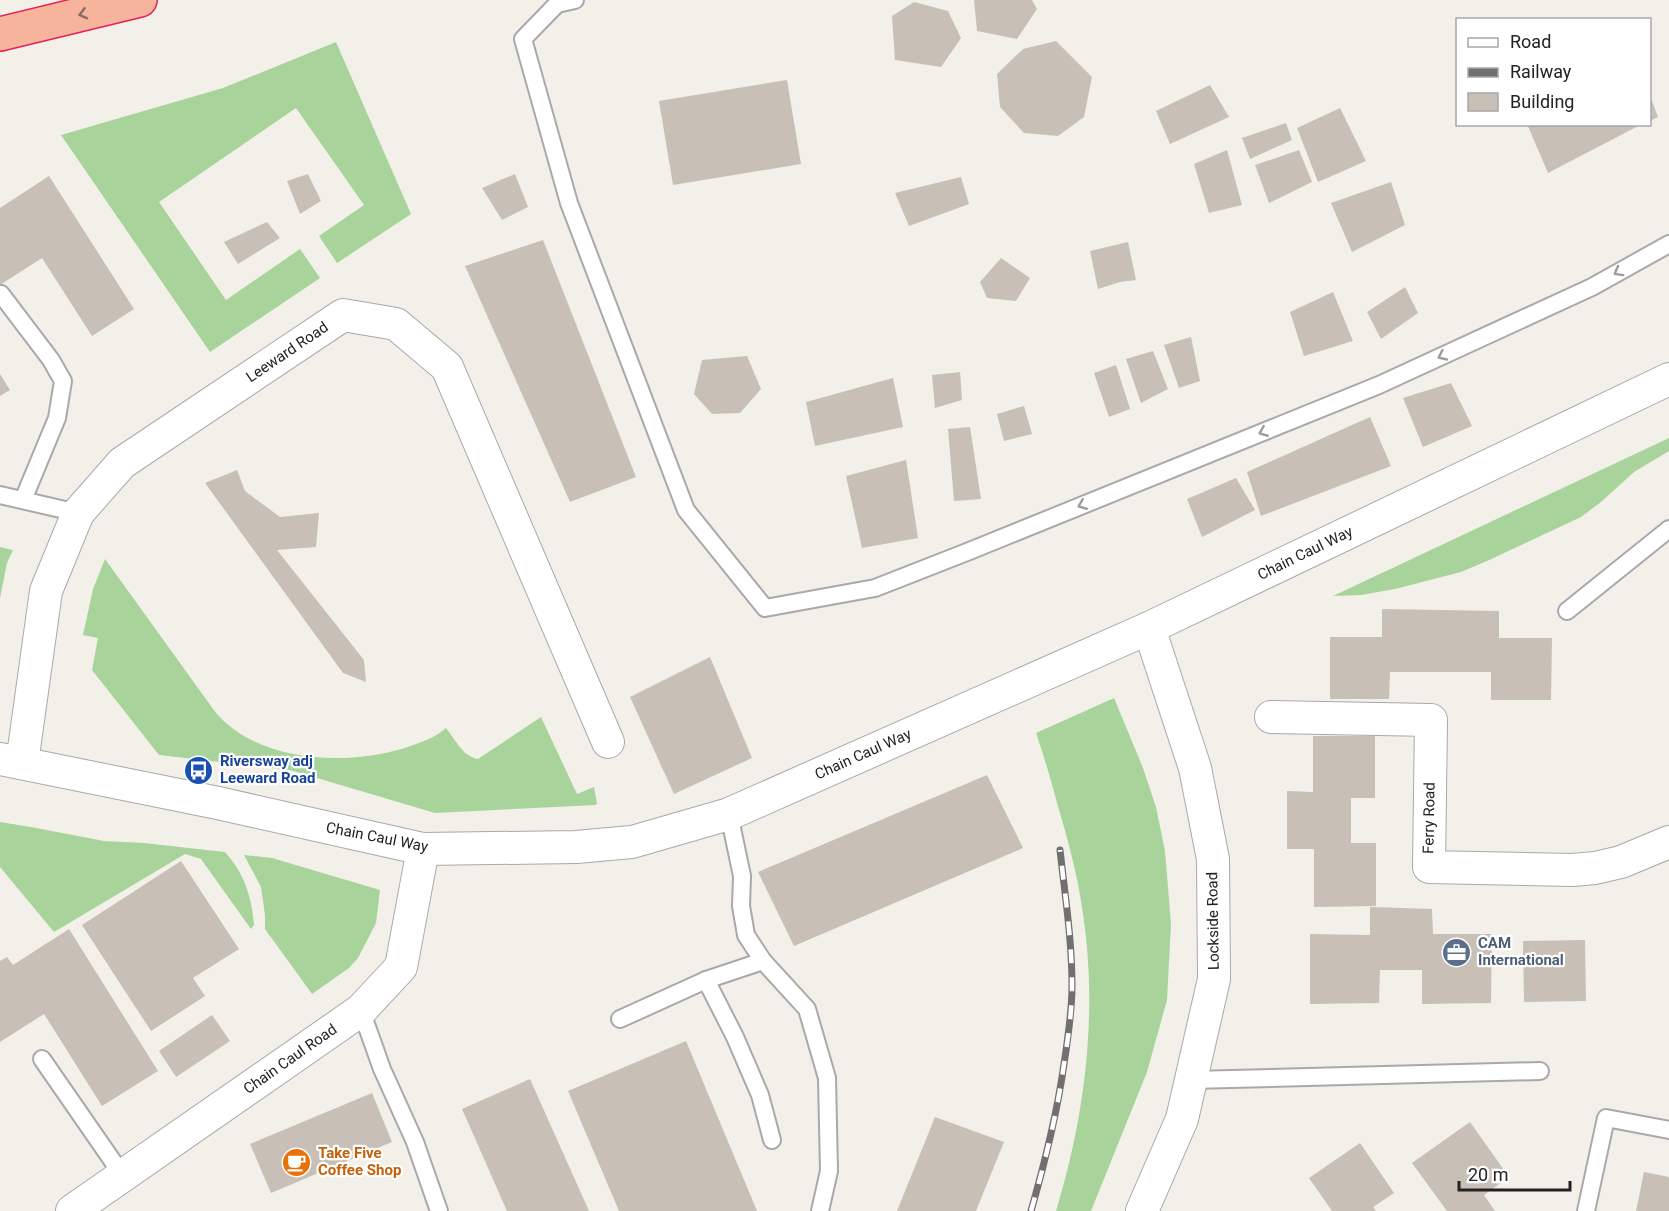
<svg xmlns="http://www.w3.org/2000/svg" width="1669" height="1211" font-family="Roboto,sans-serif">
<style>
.forest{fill:#a8d49b}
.building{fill:#c8c0b7}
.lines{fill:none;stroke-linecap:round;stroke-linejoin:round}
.service-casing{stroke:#a9a9a9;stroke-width:20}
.minor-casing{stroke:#a9a9a9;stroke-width:34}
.trunk-casing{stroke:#e62057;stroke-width:36}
.service{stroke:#fff;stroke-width:16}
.minor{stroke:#fff;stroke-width:32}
.trunk{stroke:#f6b49d;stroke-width:33}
.rail-casing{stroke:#707070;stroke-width:7}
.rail{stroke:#fff;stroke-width:4.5;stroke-dasharray:14;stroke-linecap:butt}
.oneway{stroke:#8c6b60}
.oneway2{stroke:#9c9c9c}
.labels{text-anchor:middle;stroke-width:4.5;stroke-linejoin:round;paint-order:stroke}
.street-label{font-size:15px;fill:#222;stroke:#fff}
.transit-label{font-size:15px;font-weight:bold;fill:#164399;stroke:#fff;text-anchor:start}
.service-label{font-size:15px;font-weight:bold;fill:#4e5e75;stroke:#fff;text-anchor:start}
.food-label{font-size:15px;font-weight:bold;fill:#c56008;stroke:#fff;text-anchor:start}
</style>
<rect width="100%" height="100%" fill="#f2f0e8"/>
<g class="forest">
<path d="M336,42l75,172 -74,49 -18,-27 45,-31 -68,-97 -137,94 67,98 74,-51 20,29 -110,74 -149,-217 162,-47z"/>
<path d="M1669,438v13l-35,21 -33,30 -20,15 -94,44 -26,11 -66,17 -34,6 -28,1z"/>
<path d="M0,547l13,3 -6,13 -7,35z"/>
<path d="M105,559l111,154c44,50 129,53 189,35 14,-5 30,-10 41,-20 9,11 17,29 32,31l63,-42 36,77 17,-7 3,16 -1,2 -161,8 -145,-43 -131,-15 -67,-85 6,-32 -15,-3 10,-46z"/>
<path d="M1114,698l29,70 13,39 9,44 6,73 -4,76 -20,72 -56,139h-35c29,-94 42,-199 27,-297 -5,-38 -15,-74 -26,-111 -6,-23 -13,-47 -21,-70z"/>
<path d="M0,822l31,5 73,14 40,2 81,9c19,21 27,45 29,73l-3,4 -50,-70 -16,-5 -131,78 -54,-65z"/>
<path d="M244,855l28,3 108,32 -4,33 -18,35 -9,10 -37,26 -47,-65v-14l-4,-28z"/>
</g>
<g class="building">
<path d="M974,0h58l5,9 -20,30 -40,-8z"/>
<path d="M914,2l34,9 13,27 -20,29 -46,-7 -3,-44z"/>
<path d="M1056,41l36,36 -8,40 -26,19 -34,-3 -24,-26 -3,-33 26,-25z"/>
<path d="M787,80l14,84 -128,21 -14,-84z"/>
<path d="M1210,85l19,32 -59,27 -14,-33z"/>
<path d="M1650,96l8,21 -8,4z"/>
<path d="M1340,108l26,53 -48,21 -21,-54z"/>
<path d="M1286,123l6,17 -42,19 -8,-21z"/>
<path d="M1527,124h115l-94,49z"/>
<path d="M1227,150l15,55 -33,8 -15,-49z"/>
<path d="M1299,150l13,32 -43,21 -14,-38z"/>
<path d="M308,174l13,27 -21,13 -13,-33z"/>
<path d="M515,174l13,33 -26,13 -20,-32z"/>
<path d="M49,176l85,133 -42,27 -50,-78 -42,27v-77z"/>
<path d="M961,177l8,27 -60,22 -14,-33z"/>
<path d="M1391,182l14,43 -53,27 -21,-49z"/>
<path d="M267,222l13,16 -42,26 -14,-22z"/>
<path d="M543,240l93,237 -66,25 -105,-236z"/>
<path d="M1128,242l8,38 -16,2 -22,7 -8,-38z"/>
<path d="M1001,258l29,20 -14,23 -29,-3 -7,-16z"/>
<path d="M1405,287l13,26 -37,26 -14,-27z"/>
<path d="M1333,292l20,49 -49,15 -14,-44z"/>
<path d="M1191,337l9,44 -21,7 -15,-43z"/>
<path d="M1153,351l15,38 -27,14 -15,-44z"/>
<path d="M747,356l14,33 -21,24 -28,1 -18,-20 8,-34z"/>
<path d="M1116,365l14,44 -21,8 -15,-44z"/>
<path d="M960,372l2,28 -27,8 -3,-33z"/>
<path d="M0,374l10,16 -10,6z"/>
<path d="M893,378l10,49 -88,19 -9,-44z"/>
<path d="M1451,383l21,43 -49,21 -20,-49z"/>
<path d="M1024,406l8,28 -28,7 -7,-27z"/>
<path d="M1370,417l21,49 -130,50 -14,-44z"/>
<path d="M970,427l11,72 -27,2 -6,-72z"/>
<path d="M906,460l12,78 -56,10 -16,-72z"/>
<path d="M237,470l8,21 35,26 39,-4 -3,34 -39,3 87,110 2,22 -23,-9 -138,-190z"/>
<path d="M1236,478l19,32 -53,27 -15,-38z"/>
<path d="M1382,609l117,2v27h53l-1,62h-60v-28h-101l-1,27h-59v-62h52z"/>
<path d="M710,657l42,101 -78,36 -44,-97z"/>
<path d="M1313,736h62v62h-24v45h25v63l-62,1v-58h-27v-58l26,1z"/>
<path d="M987,775l36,73 -229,98 -36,-74z"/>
<path d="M181,861l58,88 -46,29 12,18 -54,35 -69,-106z"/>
<path d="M1370,907l62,2 1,25h59l-1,69 -69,1v-34h-42l-1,33 -69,1v-70l60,1z"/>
<path d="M69,929l89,142 -56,35 -58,-92 -44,28v-81l7,-4 6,8z"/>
<path d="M1585,940l1,61 -62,1 -1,-61z"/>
<path d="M212,1015l18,26 -54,36 -17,-26z"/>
<path d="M686,1041l71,170h-138l-51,-120z"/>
<path d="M530,1079l59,132h-82l-45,-102z"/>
<path d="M372,1093l20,49 -121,51 -21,-49z"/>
<path d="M935,1117l69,25 -28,69h-79z"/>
<path d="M1470,1122l39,55 -25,18 11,16h-48l-35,-48z"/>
<path d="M1360,1143l34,50 -21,14 3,4h-44l-23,-33z"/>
<path d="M1644,1172l25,5v34h-33z"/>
</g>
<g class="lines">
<defs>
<g id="service">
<path d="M575,0l-18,4 -34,35 46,164 117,307 79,98 110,-20 92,-36 412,-167 213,-98 77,-43"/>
<path d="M1,294l50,66 12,21 -6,37 -34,82"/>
<path d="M0,495l78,18"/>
<path d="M1567,611l102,-82"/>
<path d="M729,814l13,62 -1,30 5,29 17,26 44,48 20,69 2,93 -9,40"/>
<path d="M706,980l29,57 25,58 12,45"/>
<path d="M361,1010l21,59 33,73 24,69"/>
<path d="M620,1019l86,-39 57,-19"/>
<path d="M42,1059l81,117"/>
<path d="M1191,1080l349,-9"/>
<path d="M1586,1211l20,-93 63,12"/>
</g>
<g id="minor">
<path d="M1271,717l160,3 -2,147 143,3 23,-2 26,-6 48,-20"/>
<path d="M0,759l218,44 205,46 153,-2 56,-5 97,-28 420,-186 520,-249"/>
<path d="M22,763l24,-172 32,-78 44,-50 221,-148 53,9 51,43 161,375"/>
<path d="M72,1211l289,-201 40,-43 22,-118"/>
<path d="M1142,1211l40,-92 32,-140 -1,-120 -18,-91 -46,-140"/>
</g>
<path id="trunk" d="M0,34l140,-34"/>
</defs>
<use href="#service" class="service-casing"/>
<use href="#minor" class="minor-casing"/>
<use href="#trunk" class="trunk-casing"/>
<use href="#service" class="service"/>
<use href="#minor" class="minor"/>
<use href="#trunk" class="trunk"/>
<defs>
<path id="rail" d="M1031,1211c14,-49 26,-97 33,-147 4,-26 8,-52 8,-78 0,-46 -7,-91 -12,-136"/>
</defs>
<use href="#rail" class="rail-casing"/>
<use href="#rail" class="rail"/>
</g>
<defs><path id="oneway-chevron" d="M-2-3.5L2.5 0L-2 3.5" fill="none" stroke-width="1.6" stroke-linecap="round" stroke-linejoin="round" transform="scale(1.5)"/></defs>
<use class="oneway" href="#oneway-chevron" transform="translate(83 14) rotate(166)"/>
<g class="oneway2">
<use href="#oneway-chevron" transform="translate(1618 272) rotate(151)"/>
<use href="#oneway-chevron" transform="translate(1442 356) rotate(155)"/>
<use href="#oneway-chevron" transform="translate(1263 432) rotate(158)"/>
<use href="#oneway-chevron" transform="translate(1082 505) rotate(158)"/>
</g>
<defs>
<symbol id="bus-disc" viewBox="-11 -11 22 22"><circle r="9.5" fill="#1a4fb4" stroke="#fff"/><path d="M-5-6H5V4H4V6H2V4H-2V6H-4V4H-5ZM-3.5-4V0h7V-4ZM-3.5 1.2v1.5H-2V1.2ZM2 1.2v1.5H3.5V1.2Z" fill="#fff"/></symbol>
<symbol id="office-disc" viewBox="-11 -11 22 22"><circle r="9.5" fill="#5c6f8a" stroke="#fff"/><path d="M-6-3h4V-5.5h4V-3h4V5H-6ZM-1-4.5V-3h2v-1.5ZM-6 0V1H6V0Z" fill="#fff"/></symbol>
<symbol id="cafe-disc" viewBox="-11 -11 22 22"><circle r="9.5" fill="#e8710a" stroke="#fff"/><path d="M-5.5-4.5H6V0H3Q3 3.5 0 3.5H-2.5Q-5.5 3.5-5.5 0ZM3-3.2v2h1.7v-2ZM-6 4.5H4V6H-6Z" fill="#fff"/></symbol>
</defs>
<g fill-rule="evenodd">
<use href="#bus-disc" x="182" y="754" width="33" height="33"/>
<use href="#office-disc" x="1440" y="936" width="33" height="33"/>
<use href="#cafe-disc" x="280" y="1146" width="33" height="33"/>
</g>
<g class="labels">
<g class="street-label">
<text transform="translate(287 352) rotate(-34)" y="5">Leeward Road</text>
<text transform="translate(1305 553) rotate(-26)" y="5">Chain Caul Way</text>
<text transform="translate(863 754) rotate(-24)" y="5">Chain Caul Way</text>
<text transform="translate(1429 818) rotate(-89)" y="5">Ferry Road</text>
<text transform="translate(377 837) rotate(11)" y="5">Chain Caul Way</text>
<text transform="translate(1213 921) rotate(-91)" y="5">Lockside Road</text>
<text transform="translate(290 1059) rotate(-35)" y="5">Chain Caul Road</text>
</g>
<g class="transit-label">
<text x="220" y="766">Riversway adj<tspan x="220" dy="17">Leeward Road</tspan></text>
</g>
<g class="service-label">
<text x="1478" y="948">CAM<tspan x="1478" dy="17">International</tspan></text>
</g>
<g class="food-label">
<text x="318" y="1158">Take Five<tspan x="318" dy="17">Coffee Shop</tspan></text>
</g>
</g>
<rect x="1456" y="18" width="195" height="108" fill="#ffffff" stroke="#a7a7a7" stroke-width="1.5"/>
<rect x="1468" y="38" width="30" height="9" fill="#ffffff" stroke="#a7a7a7" stroke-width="1.5"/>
<text x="1510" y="48" font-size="18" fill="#222222">Road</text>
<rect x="1468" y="68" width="30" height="9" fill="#707070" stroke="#a7a7a7" stroke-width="1.5"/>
<text x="1510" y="78" font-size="18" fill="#222222">Railway</text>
<rect x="1468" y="93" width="30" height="18" fill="#c8c0b7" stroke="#a7a7a7" stroke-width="1.5"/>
<text x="1510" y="108" font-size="18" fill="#222222">Building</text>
<path d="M1459 1181v9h111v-9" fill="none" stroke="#222222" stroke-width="3"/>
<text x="1468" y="1181" font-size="18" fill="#222222" stroke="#ffffff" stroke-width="4.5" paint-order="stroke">20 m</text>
</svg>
